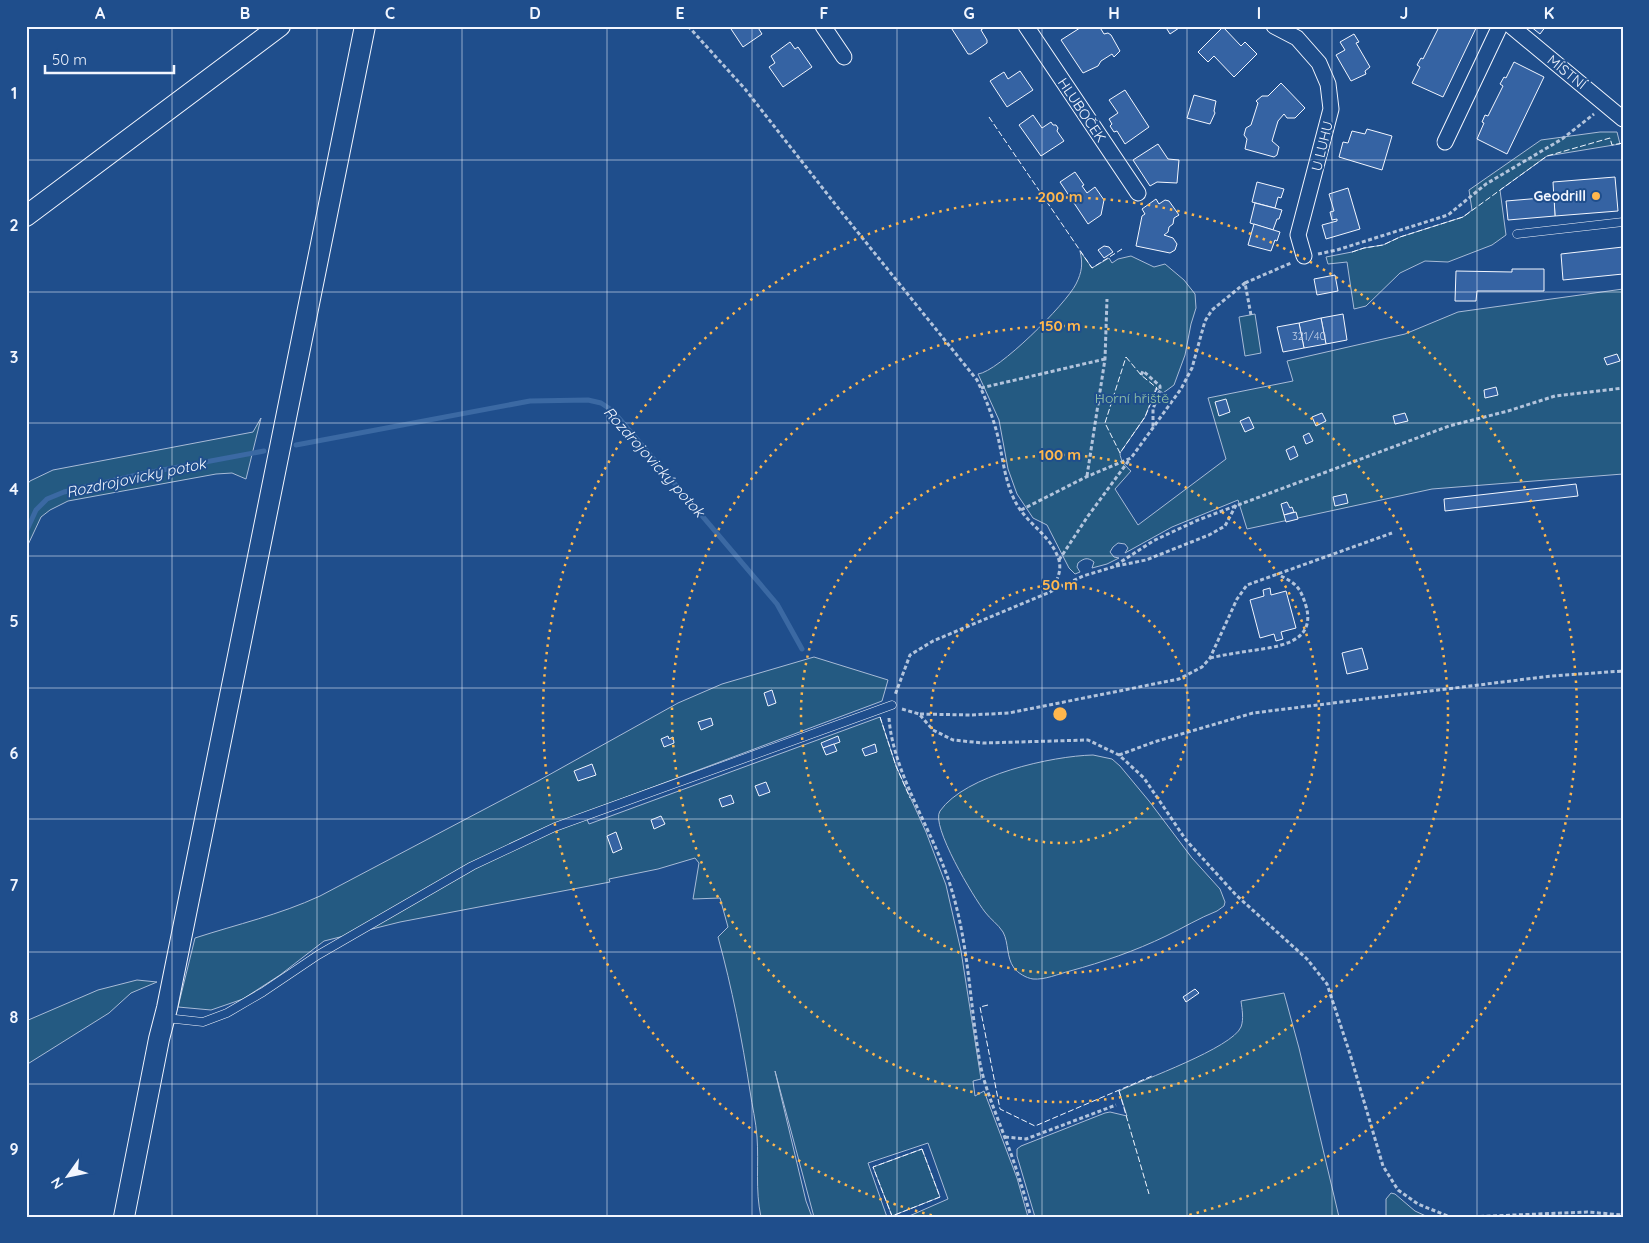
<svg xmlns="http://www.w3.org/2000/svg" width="1649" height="1243" font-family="Quicksand,sans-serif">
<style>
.green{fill:#245a82;stroke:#a8bbd7}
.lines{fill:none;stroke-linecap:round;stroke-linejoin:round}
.stream{stroke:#3b69a3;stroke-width:5}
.building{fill:#3563a3;stroke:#f2f6ff}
.service-casing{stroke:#f2f6ff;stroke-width:9}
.minor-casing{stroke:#f2f6ff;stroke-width:17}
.tertiary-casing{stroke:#f2f6ff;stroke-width:22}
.path{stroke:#b3c4dc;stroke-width:3;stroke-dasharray:4 2.5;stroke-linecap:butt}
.service{stroke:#1f4e8c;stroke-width:8}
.minor{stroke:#1f4e8c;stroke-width:15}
.tertiary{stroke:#1f4e8c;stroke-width:20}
.fence{stroke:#f2f6ff;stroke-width:1;stroke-dasharray:6 2.5;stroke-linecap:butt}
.grid{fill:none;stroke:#f2f6ff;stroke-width:1;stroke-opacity:0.55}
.ring{fill:none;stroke:#ffb74d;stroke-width:2.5;stroke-dasharray:2.5 5}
.poi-dot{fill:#ffb74d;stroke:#1f4e8c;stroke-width:2}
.labels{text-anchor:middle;stroke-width:4;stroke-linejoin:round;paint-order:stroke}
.number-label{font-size:11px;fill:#c3d1e8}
.street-label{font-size:14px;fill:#f2f6ff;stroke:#1f4e8c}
.poi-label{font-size:14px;font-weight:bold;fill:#f2f6ff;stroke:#1f4e8c;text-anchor:end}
.park-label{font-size:14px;fill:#97c8a6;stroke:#1f4e8c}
.water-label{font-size:15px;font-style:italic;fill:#f2f6ff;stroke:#1f4e8c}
.centre{fill:#ffb74d;stroke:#1f4e8c;stroke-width:2.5}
.ring-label{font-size:15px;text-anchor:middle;font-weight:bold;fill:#ffb74d;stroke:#1f4e8c;stroke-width:4;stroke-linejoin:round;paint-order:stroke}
.neatline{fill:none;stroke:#f2f6ff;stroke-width:2}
.grid-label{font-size:16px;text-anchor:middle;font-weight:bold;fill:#f2f6ff}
</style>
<rect width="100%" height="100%" fill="#1f4e8c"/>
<g class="green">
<path d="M1600,132h17l3,12 -73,12 -47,34 6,45 -14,10 -44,17 -23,-1 -25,12 -34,33 -12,3 -7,-47 -19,2 -2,-7 26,-5 12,-4 19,-3 17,-8 63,-20 9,-7 -3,-20 72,-50z"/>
<path d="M1080,251l12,17 17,-10 3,5 6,-4 13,-3 23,11 11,-3 19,16 11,14 1,14 -5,16 -6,31 -11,30 -11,8 -7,-5 -11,29 -25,36c0,7 6,14 11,18l-16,18 23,36 88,-66 -18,-61 85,-17 -6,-20 118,-27 53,-22 165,-23v185l-191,15 -185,40 -9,-29 -66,27 -47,26 3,-5 -3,-4 -7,-1 -5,4 -3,5 4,5 5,1 -12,6 -15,4 2,-6c-6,-5 -10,-4 -16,1l-1,4 3,5 -5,2 -6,-6 -22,-43 -14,-7 -16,-24 -9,-25 -9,-49 -21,-46c20,-2 88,-70 98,-90 6,-12 7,-20 4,-33z"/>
<path d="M1255,314l6,39 -16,3 -6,-39z"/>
<path d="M261,418l-15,61 -14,-6 -16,1 -148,27 -18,9 -9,7 -15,32v-63l4,-5 23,-11 200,-38z"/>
<path d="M814,657l74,23 -6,21 -298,112 5,11 291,-107 16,49 30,66 20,53 15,66 20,128 -8,2 2,15 9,-5 33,87 11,39h-121l41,-18 -20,-56 -60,20 19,54h-73l-39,-146 31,130 6,16h-51c-6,-27 -2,-54 -4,-80 -1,-16 -5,-31 -7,-46 -8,-52 -18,-103 -32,-154l10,-10 -8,-29 -27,1 6,-36 -4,-5 -37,11 -49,10 1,3 -210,40 -76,19 -44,34 -37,24 -32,11 -33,-3 17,-69c43,-14 84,-23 125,-42l218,-115 140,-78 44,-19z"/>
<path d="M1093,755l19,4 8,7 29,35 43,57 28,31 5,13 -1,4 -7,5c-18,7 -34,17 -51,25 -31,15 -63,26 -96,35 -12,3 -25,9 -37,8 -7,-1 -15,-6 -19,-11 -8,-11 -5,-25 -11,-36 -5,-8 -13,-13 -18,-20 -11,-14 -55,-87 -45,-101 25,-36 112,-55 153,-56z"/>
<path d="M137,980l20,2 -26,11 -22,20 -83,52v-44l72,-31z"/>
<path d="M1284,993l15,55 40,169h-304l-18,-61v-7l4,-3 84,-33 5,-1 17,4 -8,-25c23,-11 113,-43 122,-64 3,-8 1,-18 0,-26z"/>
<path d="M922,1149l18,48 -48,19 -19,-49z"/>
<path d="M1391,1193l4,1 20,17 13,6h-42v-18z"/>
</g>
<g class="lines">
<g class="stream">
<path d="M296,445l234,-44 58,-1 13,3 12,8 164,193 25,45"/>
<path d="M26,532l10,-22 11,-11 17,-7 77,-18 123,-23"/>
</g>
</g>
<g class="building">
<path d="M729,26h28l5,8 -19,13z"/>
<path d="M950,26h35v1l-4,3 6,10v3l-16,11h-3z"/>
<path d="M1083,26h16l5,8 4,-1 3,2 9,16 -6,6 -2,-3 -11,7 -3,5 -15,7 -22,-33z"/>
<path d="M1165,26h17l-12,8z"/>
<path d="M1436,26h41l-34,71 -31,-14 8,-16 -3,-2 4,-7 2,1 15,-30 -2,-1z"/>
<path d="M1530,26h16l-6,8z"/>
<path d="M1223,27l18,19 4,-4 12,12 -23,23 -20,-21 -6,6 -10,-10z"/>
<path d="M1354,34l5,8 -3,1 14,24 -5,4 1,3 -15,7 -15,-26 9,-5 -5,-8z"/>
<path d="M790,42l5,7 3,-2 14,20 -29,20 -14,-20 6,-4 -4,-7z"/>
<path d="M1514,62l30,15 -37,77 -30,-15 7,-16 -2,-1 3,-7 3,1 15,-30 -3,-2 4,-7 2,1z"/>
<path d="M1020,71l13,19 -26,17 -17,-26 14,-9 4,7z"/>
<path d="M1281,83l24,25 -10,10h-8l-3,-4 -6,7 -6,20 7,6 -2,8 -3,2 -29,-8 2,-10 -3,-4 2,-7 5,-3 7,-22 -2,-2 6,-5h6z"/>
<path d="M1125,90l24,37 -24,17 -8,-13 -3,1 -4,-6 2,-2 -3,-5 9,-6 -9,-13z"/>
<path d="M1194,95l22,6 -2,10 1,2 -5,11 -23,-6z"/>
<path d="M1033,115l9,13 9,-6 2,3h3l2,3 -1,3 7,10 -23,15 -22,-31z"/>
<path d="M1367,129l25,7 -10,34 -43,-13 4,-15 5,1 4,-12 13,3z"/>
<path d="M1158,144l10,15 11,1 -2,23 -20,-1 -7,4 -17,-26z"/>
<path d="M1075,172l9,13 -2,1 5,7 8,-6 9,13 -3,15 -13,9 -28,-42z"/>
<path d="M1615,177l3,34 -63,5 -2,-34z"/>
<path d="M1257,182l27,7 -3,9 -3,-1 -3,11 -23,-6z"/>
<path d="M1348,188l12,41 -34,10 -4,-14 15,-4v-2l-5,1 -2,-8 4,-1 -5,-17z"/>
<path d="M1554,197l1,19 -47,4 -2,-19z"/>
<path d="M1156,199l3,5 6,-4 4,1 10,14 -5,3 -1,6 -4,3 -1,5 -4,3 9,3 4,6 -2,6 -5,3 -34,-7 6,-30 3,-2 -3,-5z"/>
<path d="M1255,203l27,7 -3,9h-2l-4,11 -23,-7z"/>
<path d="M1254,224l26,8 -3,9 -2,-1 -4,11 -23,-6z"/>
<path d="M1104,246l5,1 4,5 -9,6 -6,-8z"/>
<path d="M1623,247v27l-60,6 -2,-26z"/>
<path d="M1512,269h32v22h-67l-1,10h-21l1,-30 56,1z"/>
<path d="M1335,275l3,16 -21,4 -3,-16z"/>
<path d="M1343,314l4,26 -21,4 -5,-26z"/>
<path d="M1321,318l5,26 -22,4 -5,-25z"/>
<path d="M1299,323l5,25 -21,4 -6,-25z"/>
<path d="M1617,354l3,7 -13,4 -3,-7z"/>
<path d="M1496,387l2,8 -13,3 -1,-8z"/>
<path d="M1226,399l4,13 -11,4 -4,-14z"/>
<path d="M1322,413l4,8 -10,5 -4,-9z"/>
<path d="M1405,413l3,8 -13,3 -2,-8z"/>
<path d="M1249,417l5,11 -9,4 -5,-11z"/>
<path d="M1309,433l4,8 -7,3 -3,-8z"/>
<path d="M1294,446l4,10 -8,4 -4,-10z"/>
<path d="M1576,484l2,12 -133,15 -1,-12z"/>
<path d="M1346,494l2,9 -13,3 -2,-9z"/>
<path d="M1287,502l3,6 2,-1 2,5 -10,3 -3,-11z"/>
<path d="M1296,512l2,7 -12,3 -2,-7z"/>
<path d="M1270,588l1,7 15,-4 10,37 -15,4 2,7 -7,2 -2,-7 -14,4 -10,-38 14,-4 -1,-6z"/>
<path d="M1362,648l6,21 -21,5 -5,-21z"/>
<path d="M772,690l4,13 -8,3 -4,-13z"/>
<path d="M711,718l2,7 -12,5 -3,-8z"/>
<path d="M668,736l1,3 4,-2 1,6 -10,4 -3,-8z"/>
<path d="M838,736l2,6 -17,6 -2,-5z"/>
<path d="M834,744l3,7 -11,4 -3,-7z"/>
<path d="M875,744l2,8 -12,4 -3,-7z"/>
<path d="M592,764l4,11 -18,6 -4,-10z"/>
<path d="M766,782l4,10 -11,4 -4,-10z"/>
<path d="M731,795l3,8 -12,4 -3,-8z"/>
<path d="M661,816l4,8 -11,5 -3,-9z"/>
<path d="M616,832l6,17 -9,4 -6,-17z"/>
<path d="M1195,989l4,4 -13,9 -3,-5z"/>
</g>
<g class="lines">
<defs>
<g id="service">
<path d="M1517,234l106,-12"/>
<path d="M166,1018l37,4 24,-9 36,-21 55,-37 154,-89 83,-39 337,-122"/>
</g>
<g id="minor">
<path d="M823,26l21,31"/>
<path d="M1026,26l112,167"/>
<path d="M1274,26l23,12 22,25 9,21 3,25 -33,126 6,21"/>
<path d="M1511,26l112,93"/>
<path d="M1445,142l55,-116"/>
</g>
<g id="tertiary">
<path d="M26,216l254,-190"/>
<path d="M124,1217l35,-178 8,-31 198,-982"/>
</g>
</defs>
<use href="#service" class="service-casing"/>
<use href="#minor" class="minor-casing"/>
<use href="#tertiary" class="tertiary-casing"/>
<g class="path">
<path d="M688,26l57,63 94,120 138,171c9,19 16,37 21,57 5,22 7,46 18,66 12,22 35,32 43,57 3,13 -3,22 -9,32l-117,49 -23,14 -15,40"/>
<path d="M1318,254l19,-4 111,-35 38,-31 76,-45 32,-25"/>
<path d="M1251,315l-6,-32 46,-20"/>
<path d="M1141,375l2,-4 17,15v4l-7,19v18"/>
<path d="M981,388l124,-29"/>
<path d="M1087,476l18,-117 2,-60"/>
<path d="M1021,510l65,-33 45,-19 50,-69 11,-21 13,-47 7,-11 33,-27"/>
<path d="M1059,560l29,-44 42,-57"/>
<path d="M1116,566l30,-6 63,-25 16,-9 11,-21"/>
<path d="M1050,592l33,-16 30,-9 40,-26 45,-21 251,-94 59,-15 47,-15 68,-8"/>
<path d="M1210,658c13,-3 26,-5 39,-7 26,-4 68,-7 57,-45 -6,-19 -9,-22 -27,-31"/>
<path d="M902,709l17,5 14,16 20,10 30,3 105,-3 31,15 25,23 42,62 50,55 71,64 20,25 23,70 33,112 15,24 20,14 32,13"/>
<path d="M920,714l50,1 39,-2 170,-34 23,-12 8,-9 27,-59 10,-14 145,-52"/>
<path d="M889,718c4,57 47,117 63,173 17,56 18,115 28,172 5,26 16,50 25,75 10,25 18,52 26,79"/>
<path d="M1119,755l35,-13 99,-29 298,-37 72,-5"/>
<path d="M1005,1137l21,2 90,-34"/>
<path d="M1467,1217l120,-5 36,3"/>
</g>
<use href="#service" class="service"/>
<use href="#minor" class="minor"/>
<use href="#tertiary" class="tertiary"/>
<g class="fence">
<path d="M989,117l103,151 30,-19"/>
<path d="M1352,252l12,-4 19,-3 17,-8 63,-20 84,-61 63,-18 2,7 11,-2"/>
<path d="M1126,357l15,18 16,13 -12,29 -25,36 -15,-30z"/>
<path d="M880,717l16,49 14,32"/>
<path d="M988,1005l-8,2 20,102 35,17 117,-50"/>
<path d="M1119,1091l30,103"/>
<path d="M922,1149l18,48 -48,19 -19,-49z"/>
</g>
</g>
<path class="grid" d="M172,26v1191M317,26v1191M462,26v1191M607,26v1191M752,26v1191M897,26v1191M1042,26v1191M1187,26v1191M1332,26v1191M1477,26v1191M26,160h1597M26,292h1597M26,423h1597M26,556h1597M26,688h1597M26,819h1597M26,952h1597M26,1084h1597"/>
<g class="ring">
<circle cx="1060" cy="714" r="129"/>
<circle cx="1060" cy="714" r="259"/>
<circle cx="1060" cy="714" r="388"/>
<path d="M939 1217A517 517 0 1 1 1181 1217"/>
</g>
<circle class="poi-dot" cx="1596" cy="196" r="5"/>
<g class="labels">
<g class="number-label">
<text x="1309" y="340">321/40</text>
</g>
<g class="street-label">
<text transform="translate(1567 72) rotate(39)" y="5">MÍSTNÍ</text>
<text transform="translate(1082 110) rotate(56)" y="5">HLUBOČEK</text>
<text transform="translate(1322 146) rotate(-76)" y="5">U LUHU</text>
</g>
<g class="poi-label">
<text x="1586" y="201">Geodrill</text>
</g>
<g class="park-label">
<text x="1132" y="403">Horní hřiště</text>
</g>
<g class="water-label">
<text transform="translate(654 462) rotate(48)" y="5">Rozdrojovický potok</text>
<text transform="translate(136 478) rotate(-12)" y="5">Rozdrojovický potok</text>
</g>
</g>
<circle cx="1060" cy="714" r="8" class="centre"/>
<g class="ring-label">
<text x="1060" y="202">200 m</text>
<text x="1060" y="331">150 m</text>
<text x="1060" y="460">100 m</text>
<text x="1060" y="590">50 m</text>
</g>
<rect width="1649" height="1243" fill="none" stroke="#1f4e8c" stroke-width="55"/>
<g transform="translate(68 1176) rotate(237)" stroke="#1f4e8c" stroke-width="4" paint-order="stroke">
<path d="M0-4L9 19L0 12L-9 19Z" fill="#f2f6ff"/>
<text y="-8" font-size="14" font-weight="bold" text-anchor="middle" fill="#f2f6ff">N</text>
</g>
<path d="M45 65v8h129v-8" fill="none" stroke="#f2f6ff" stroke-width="2.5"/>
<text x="52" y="65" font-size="15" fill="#f2f6ff" stroke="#1f4e8c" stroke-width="4" paint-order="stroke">50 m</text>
<rect x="28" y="28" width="1594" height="1188" class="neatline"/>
<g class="grid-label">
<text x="100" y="19">A</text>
<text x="245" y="19">B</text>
<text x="390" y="19">C</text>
<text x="535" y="19">D</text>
<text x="680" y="19">E</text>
<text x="824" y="19">F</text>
<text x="969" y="19">G</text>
<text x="1114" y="19">H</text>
<text x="1259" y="19">I</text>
<text x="1404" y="19">J</text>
<text x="1549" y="19">K</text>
<text x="14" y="99">1</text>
<text x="14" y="231">2</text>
<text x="14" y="363">3</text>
<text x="14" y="495">4</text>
<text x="14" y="627">5</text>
<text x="14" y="759">6</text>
<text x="14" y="891">7</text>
<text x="14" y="1023">8</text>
<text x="14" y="1155">9</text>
</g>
</svg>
